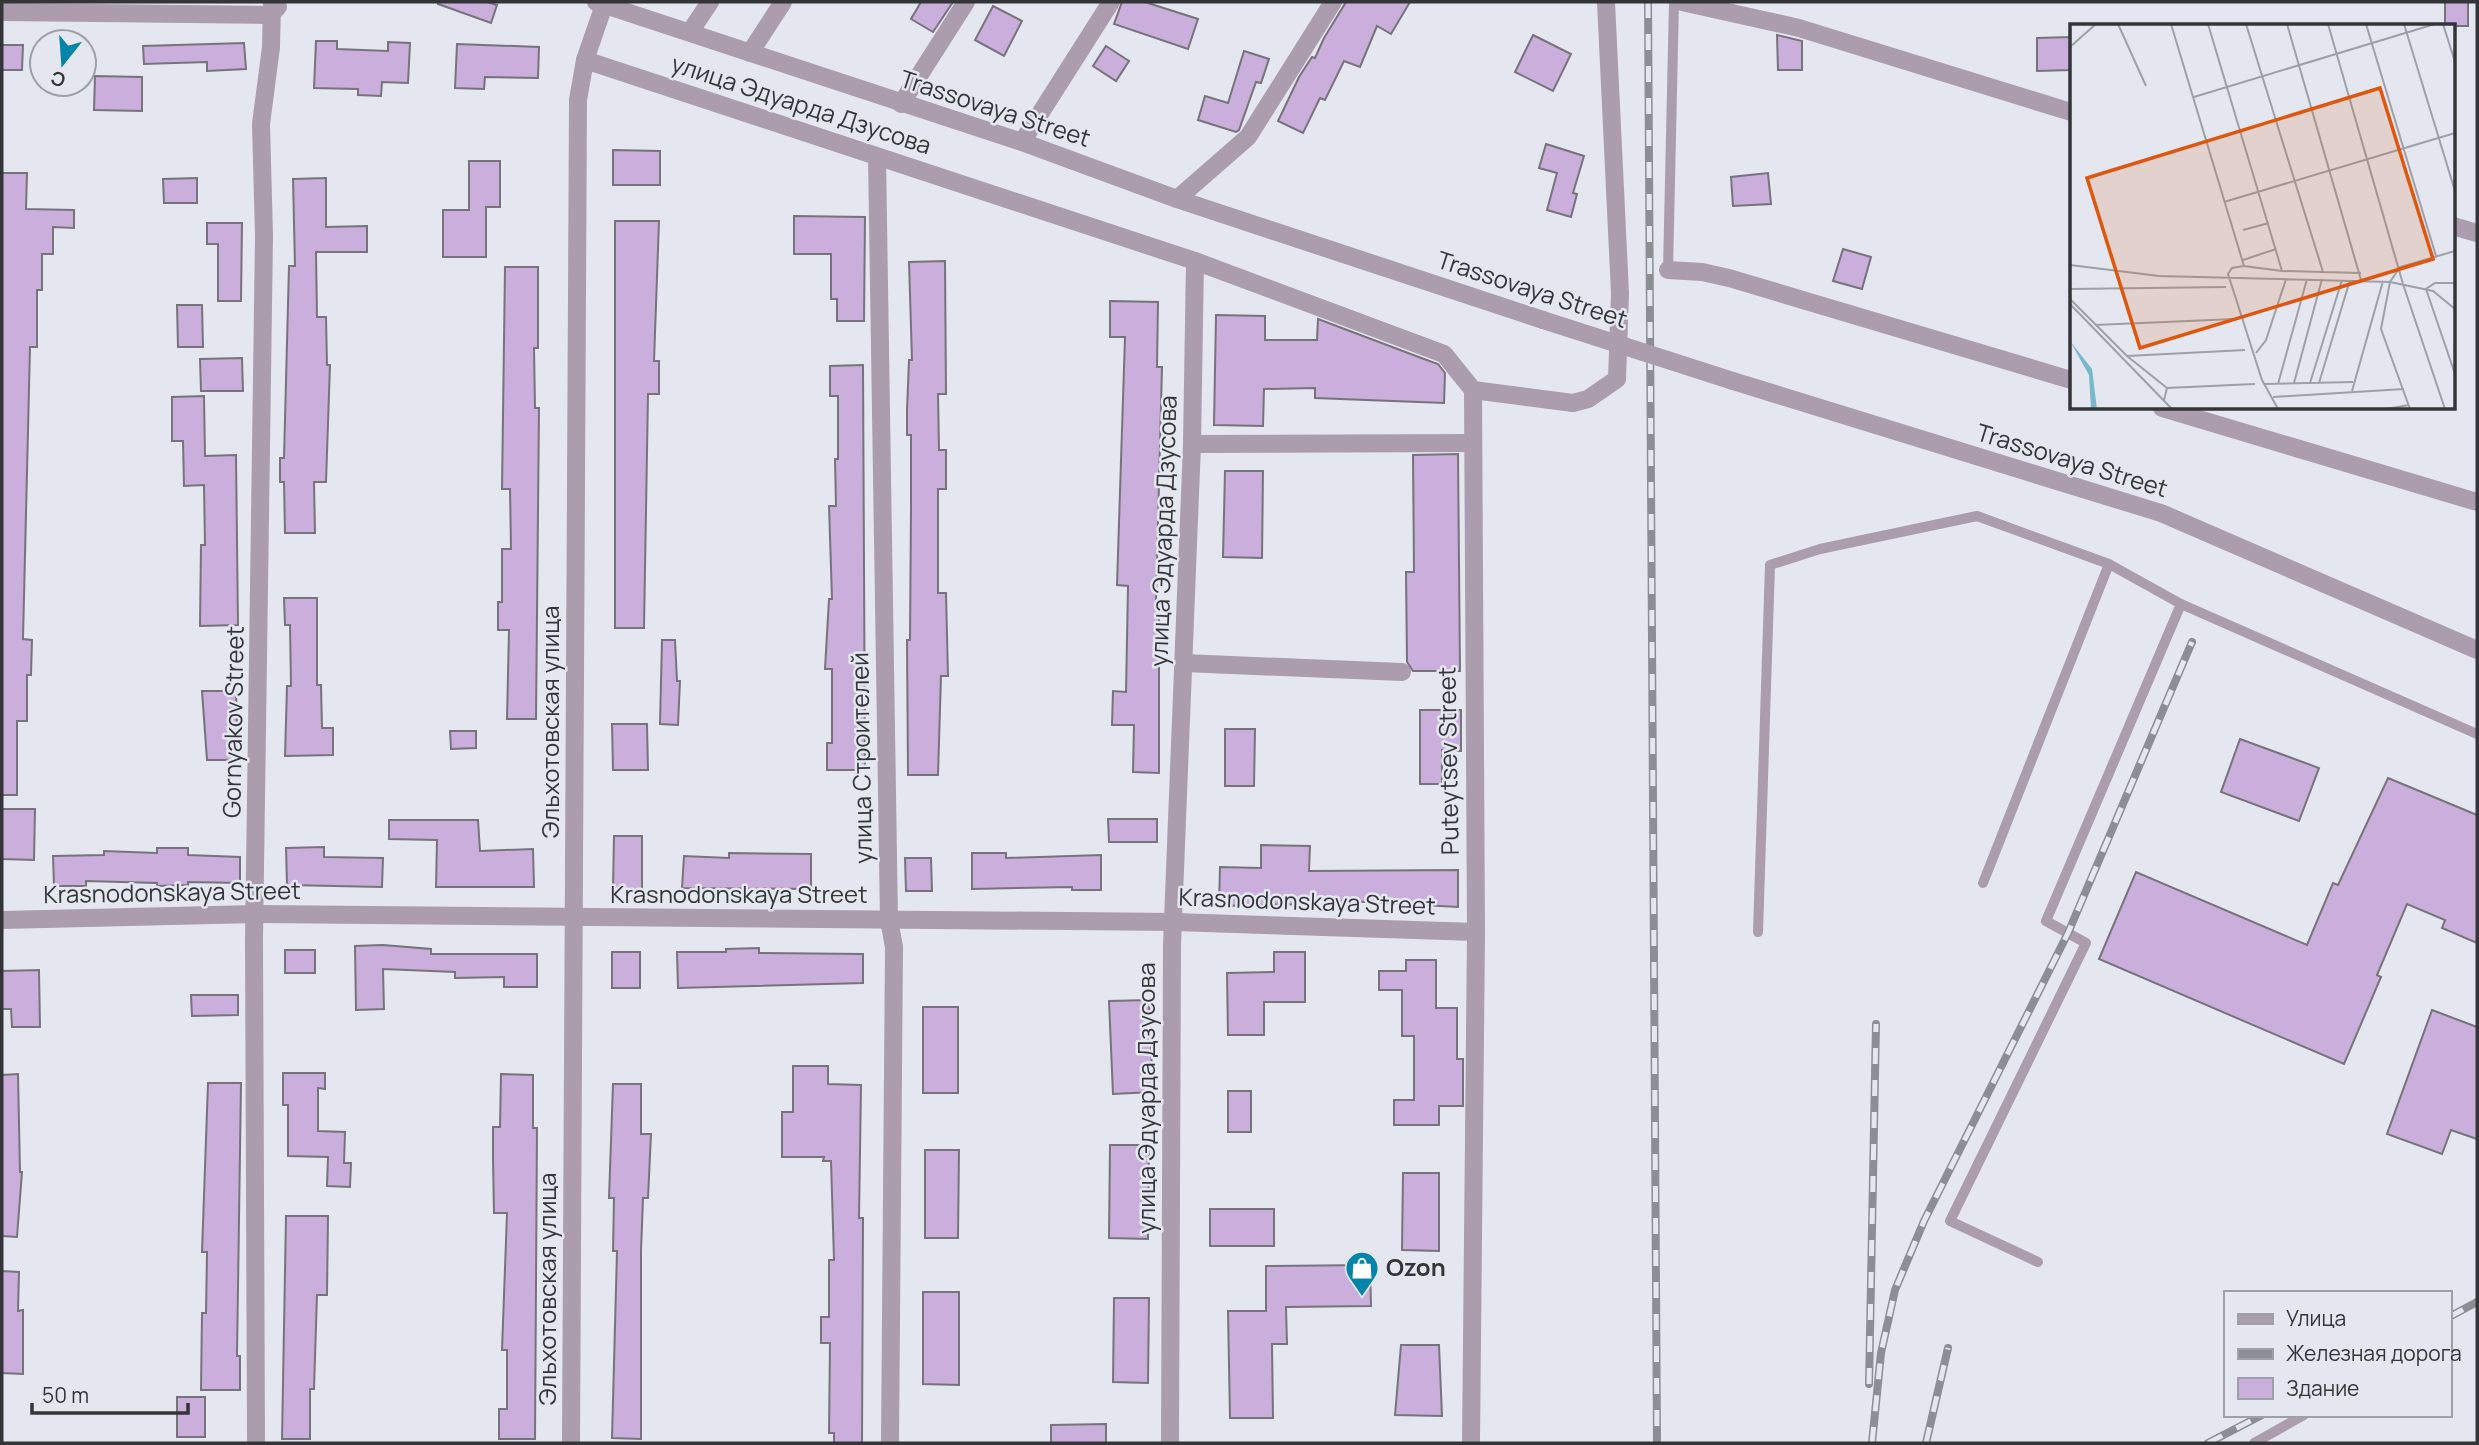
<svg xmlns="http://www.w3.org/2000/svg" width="2479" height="1445" font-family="Manrope,sans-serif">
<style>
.building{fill:#caaedb;stroke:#77737a;stroke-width:2}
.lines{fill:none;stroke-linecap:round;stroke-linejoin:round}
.service{stroke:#ab9cae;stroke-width:10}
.minor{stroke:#ab9cae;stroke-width:18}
.tertiary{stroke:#ab9cae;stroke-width:18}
.rail-casing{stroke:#8b8e94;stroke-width:8}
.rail{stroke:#e4e7f0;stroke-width:5;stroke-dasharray:16;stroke-linecap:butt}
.tertiary-bridge{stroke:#ab9cae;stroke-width:18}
.labels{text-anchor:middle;stroke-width:5;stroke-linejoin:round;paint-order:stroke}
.street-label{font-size:24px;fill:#333538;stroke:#e4e7f0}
.poi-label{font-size:24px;font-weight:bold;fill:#333538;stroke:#e4e7f0;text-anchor:start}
.inset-road{fill:none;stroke:#9da0a6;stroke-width:2}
.view{fill:#df570e;fill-opacity:0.15;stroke:#df570e;stroke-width:3.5}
.inset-edge{fill:none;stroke:#333538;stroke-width:3.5}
</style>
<rect width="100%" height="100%" fill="#e4e7f0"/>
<g class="building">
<path d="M438,2h49l10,3 -6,18 -53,-19z"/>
<path d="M921,2h32l-20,30 -22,-13z"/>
<path d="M1122,2h23l53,17 -10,30 -74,-25z"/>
<path d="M1346,2h64l-19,32 -14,-8 -17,41 -16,-6 -19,39 -5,-2 -17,35 -25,-12 21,-44 13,-20 3,1 9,-20z"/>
<rect x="2445" y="2" width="23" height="24"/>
<path d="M993,6l29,15 -18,35 -29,-16z"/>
<path d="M1533,35l38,19 -18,37 -38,-19z"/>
<path d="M1777,35l25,6v29h-24z"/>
<path d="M2071,37v33l-34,1v-33z"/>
<path d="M316,41h21v8l51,2v-9l22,1 -2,40 -26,-1 -1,14 -23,-1v-6l-44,-1z"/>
<path d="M244,43l2,26 -39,2v-9l-63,2 -1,-18z"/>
<path d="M457,44l82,3 -1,31 -53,-1 -1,12 -29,-1z"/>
<path d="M2,45h21l-1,25h-20z"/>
<path d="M1106,46l23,15 -13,20 -23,-15z"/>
<path d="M1244,51l25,8 -8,24 -5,-1 -17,48 -3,2 -38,-12 7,-24 23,7z"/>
<path d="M95,76l47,1v34l-48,-1z"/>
<path d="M1546,144l38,12 -11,37 4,1 -6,23 -24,-7 10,-37 -18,-5z"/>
<path d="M613,150l47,1v34h-47z"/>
<path d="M469,161h31v46h-14v50h-43v-47h26z"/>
<path d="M2,173h25l-1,36 48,1v18l-21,-1v27h-11v36h-5v57h-7l-7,292 9,1 -1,35h-4v46h-10v74h-15z"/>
<path d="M1768,173l3,31 -38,2 -2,-29z"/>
<path d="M197,178v25h-33l-1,-24z"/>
<path d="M326,178v49l41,-1v26h-51l1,65h9l1,48h3l-4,117h-12l1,51h-30l-1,-51h-4v-24h4l5,-192h6l-2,-87z"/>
<path d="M794,216l71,1 -1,104h-27v-22h-6v-45h-37z"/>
<path d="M615,221h44l-5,140h5v33h-11l-4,234h-29z"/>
<path d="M207,223h35l-1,78h-23v-57h-11z"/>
<path d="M1843,249l28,8 -9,32 -29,-8z"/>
<path d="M945,261l1,133h-8l1,56h7v39h-8v104h8l2,83h-7l-3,99h-30l-1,-135h3l1,-134v-71h-4v-25l2,-50h3l-3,-98z"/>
<path d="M505,267h33v81h-4l1,60h4l-3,311h-29l2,-89h-11v-28h4v-53h9l-1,-60h-8z"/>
<path d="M1110,301l48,1 -1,65h5l-6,233h3v173l-26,-1 1,-47h-22l1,-34 13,1 2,-106 -11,-1 8,-248h-15z"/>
<path d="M177,305h25l1,42h-25z"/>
<path d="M1216,315l49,1v24h52l1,-21 106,40 14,5 7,9 -1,30 -129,-5v-10l-51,1 -1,37 -49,-1z"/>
<path d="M242,358l1,33h-42l-1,-32z"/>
<path d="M863,365l2,405h-38v-27h5v-74h-7l4,-70h3l-3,-93h7l-1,-47h3v-63h-8v-30z"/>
<path d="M204,396l1,60 31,-1 2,170 -38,1 1,-81h4l-1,-60 -20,1 -1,-45h-11v-44z"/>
<path d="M1458,454l2,217h-47l-6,-9 -1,-90h8l-1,-117z"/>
<path d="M1225,471h38l-1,87 -39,-1z"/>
<path d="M284,598h33v87h4l1,43h11v27l-48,1 2,-70h4l-1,-61h-5z"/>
<path d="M662,640h13l2,41h3l-2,44 -18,-1z"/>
<path d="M202,691h34l2,69h-31z"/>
<path d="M1420,710h41v41l-19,-1v34h-22z"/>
<path d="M612,724h35l1,46h-35z"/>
<path d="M1225,729h30l-1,57h-29z"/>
<path d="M450,731h26v17l-25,1z"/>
<path d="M2240,739l79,29 -20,53 -78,-29z"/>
<path d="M2388,778l89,37v128l-35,-15 3,-8 -38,-16 -30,71 4,2 -37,87 -245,-105 37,-87 171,73 26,-62 5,2z"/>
<path d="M2,809h33l-1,51 -32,-1z"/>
<path d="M1108,819h49v23h-48z"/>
<path d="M389,820h89l2,31 53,-2 1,38h-98l1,-47 -48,-1z"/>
<path d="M614,836h28v53h-29z"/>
<path d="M1261,845l49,1 -1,25 149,-1v37l-149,-8v5l-90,2 1,-39 41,1z"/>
<path d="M324,847v10l59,1 -1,29 -95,-2 -1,-37z"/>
<path d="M157,848h31v7l52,2v26l-52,-1v3l-31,1v-3l-71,-2v5h-32l-1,-30 51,-1v-4l53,2z"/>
<path d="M729,853l82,1v35l-129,-1 2,-32 45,2z"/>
<path d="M972,853h34v5l95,-3v35h-29v-3l-100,2z"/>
<path d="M905,858h26l1,33h-26z"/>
<path d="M383,945l48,4v5h106v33h-33v-10l-49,1v-6l-72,-3 1,40 -28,1 -1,-64z"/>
<path d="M759,948v5l104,1v29l-185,5 -1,-36h49v-3z"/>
<rect x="285" y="950" width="30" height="23"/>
<rect x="612" y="952" width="28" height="36"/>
<path d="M1274,952h31v50h-41v33h-36l-1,-62 47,-1z"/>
<path d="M1406,960h30v48h21v51h6v47h-24v19h-45v-25h20v-64h-12v-46h-23v-19h27z"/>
<path d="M39,970l1,57h-28l-1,-18h-9v-38z"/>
<path d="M191,995h47v20l-46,1z"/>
<path d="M1149,1000l4,92 -40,2 -4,-93z"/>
<rect x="923" y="1007" width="35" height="86"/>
<path d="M2432,1010l45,17v112l-26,-9 -9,24 -55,-20z"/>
<path d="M793,1066h35v18l33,1 -2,133h4l-1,225h-28v-10h-5l1,-90h-9v-26h8v-57h5l-3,-99h-8l1,-4h-42v-45h11z"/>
<path d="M283,1073h42v16l-7,-1v43l27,1 -1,31h7l-1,24 -23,-1 1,-29 -40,-1v-51h-5z"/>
<path d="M18,1074l2,98h2l-5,65 -15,-1v-161z"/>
<path d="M501,1074l32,1v53h4l-2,311h-36v-30h8v-59h-5l5,-137h-13l-1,-54v-32h7z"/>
<path d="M208,1083h33l-4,273h3v34h-39l1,-77h4l1,-61h-5z"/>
<path d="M613,1084h28v50h10l-3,64h-5l-2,53v188l-29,-1 5,-187h-4l1,-53h-5z"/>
<rect x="1228" y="1091" width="23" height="41"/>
<path d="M1110,1145h39l-1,94 -39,-1z"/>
<path d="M925,1150h34l-1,88h-33z"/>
<path d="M1403,1173h36v78l-37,-1z"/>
<rect x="1210" y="1209" width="64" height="37"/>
<path d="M286,1216h42l-1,79h-10l-3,94h-4v50h-28z"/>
<path d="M1370,1265l1,41 -85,1 1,37h-15l1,74h-43l-2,-107h38v-45z"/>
<path d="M2,1271l17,1 -1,39 5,-1v64l-21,-1z"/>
<path d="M923,1292h36v93l-36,-1z"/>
<path d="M1114,1298h35l-1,85 -35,-1z"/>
<path d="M1401,1345h38l3,71 -47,-1z"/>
<rect x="177" y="1397" width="28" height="40"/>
<path d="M1106,1424v19h-55v-18z"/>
</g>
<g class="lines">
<g class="service">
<path d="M1668,270l6,-268"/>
<path d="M1983,883l126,-319 72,40 296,130"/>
<path d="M1758,932l12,-367 50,-16 157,-33 132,48"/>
<path d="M2038,1262l-88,-41 136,-278 -40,-22 135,-317"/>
<path d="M2254,1443l50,-28"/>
</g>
<g class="minor">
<path d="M1682,2l117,26 272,84"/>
<path d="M2,12l268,3 8,-8"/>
<path d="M690,32l20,-30"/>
<path d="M750,53l33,-51"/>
<path d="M585,60l610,201 -3,183 -20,501 -2,498"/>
<path d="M901,104l65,-102"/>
<path d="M1022,142l89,-140"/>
<path d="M877,157l12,763 5,27 -4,496"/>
<path d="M1177,199l71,-62 85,-135"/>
<path d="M2453,226l24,7"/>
<path d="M1195,261l249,93 29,36 3,542 -5,511"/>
<path d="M1668,270l34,2 27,6 342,102"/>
<path d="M1473,390l100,13 15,-4 29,-20 3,-86 -14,-291"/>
<path d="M2162,408l315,94"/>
<path d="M1192,444l281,-1"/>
<path d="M1184,663l218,9"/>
<path d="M2,920l255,-6 918,8 301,10"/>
<path d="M256,1443l-2,-504 10,-703 -3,-112 10,-77 1,-45"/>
</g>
<g class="tertiary">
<path d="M596,2l426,140 155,57 366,121"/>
<path d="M1733,381l428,132 316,137"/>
<path d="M571,1443l7,-1343 7,-40 19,-55"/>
</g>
<defs>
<g id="rail">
<path d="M1648,2l9,1441"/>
<path d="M2449,1317l28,-15"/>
<path d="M1869,1384l7,-360"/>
<path d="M1872,1443l9,-90 14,-63 29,-69 144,-288 124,-291"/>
<path d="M1926,1443l22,-95"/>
<path d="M2208,1443l54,-28"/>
</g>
</defs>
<use href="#rail" class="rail-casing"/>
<use href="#rail" class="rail"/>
<path class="tertiary-bridge" d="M1543,320l190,61"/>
</g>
<defs>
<symbol id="shop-pin" viewBox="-11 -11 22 30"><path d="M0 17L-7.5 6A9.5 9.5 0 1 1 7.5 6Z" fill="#0484a8" stroke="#e4e7f0"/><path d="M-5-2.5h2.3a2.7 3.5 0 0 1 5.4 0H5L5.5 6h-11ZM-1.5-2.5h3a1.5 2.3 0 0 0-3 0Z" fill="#fff"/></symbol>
</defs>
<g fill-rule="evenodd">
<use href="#shop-pin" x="1343" y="1249" width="38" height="52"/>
</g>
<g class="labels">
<g class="street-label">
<text transform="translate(801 105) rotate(18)" y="8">улица Эдуарда Дзусова</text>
<text transform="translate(995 109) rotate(18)" y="8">Trassovaya Street</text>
<text transform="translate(1532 290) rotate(18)" y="8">Trassovaya Street</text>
<text transform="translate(2072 461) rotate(17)" y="8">Trassovaya Street</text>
<text transform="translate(1164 531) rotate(-88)" y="8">улица Эдуарда Дзусова</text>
<text transform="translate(234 722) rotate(-89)" y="8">Gornyakov Street</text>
<text transform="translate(551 722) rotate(-90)" y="8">Эльхотовская улица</text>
<text transform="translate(862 758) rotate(-91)" y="8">улица Строителей</text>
<text transform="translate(1449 761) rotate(-91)" y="8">Puteytsev Street</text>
<text transform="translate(172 893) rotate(-1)" y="8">Krasnodonskaya Street</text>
<text x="739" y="903">Krasnodonskaya Street</text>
<text transform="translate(1307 902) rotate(2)" y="8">Krasnodonskaya Street</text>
<text transform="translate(1147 1098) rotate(-90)" y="8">улица Эдуарда Дзусова</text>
<text transform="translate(548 1289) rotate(-90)" y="8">Эльхотовская улица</text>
</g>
<g class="poi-label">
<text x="1386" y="1276">Ozon</text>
</g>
</g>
<g transform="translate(2070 24)">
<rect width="385" height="385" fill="#e4e7f0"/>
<path d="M0,317l22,28 5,40h-6l-2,-34z" fill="#78b8ca"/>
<path class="inset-road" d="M48,0l28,62M101,0l73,242 38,5M138,0l74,247 79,2M176,0l77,248M217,0l74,256M258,0l75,260 42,125M296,0l70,232M334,0l51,167M373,0l12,38M0,23l26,-23M124,73l241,-73M154,178l231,-69M173,206l26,-7M173,236l33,-11M0,241l89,11 231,6 43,9 22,18M174,242l-12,2 -4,6 34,106 16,29M385,259h-20l-9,6 29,85M0,265l156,-2M0,275l57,57 40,32M0,280l102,105M25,301l140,-6M186,329l10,-13 20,-61M57,332l118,-6M224,359l28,-104M240,359l32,-103M249,359l31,-103M195,360l88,-2M208,360l29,-105M282,367l31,-110M203,373l131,-8M94,376l3,-12 88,-4M316,385l23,-4M340,385l-29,-80 9,-47 10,-15 55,-16"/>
<path class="view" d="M310,64l53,171 -293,89 -53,-170z"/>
<rect width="385" height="385" class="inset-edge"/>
</g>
<rect width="2479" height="1445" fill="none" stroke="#333538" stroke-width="7"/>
<rect x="2224" y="1291" width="228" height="126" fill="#e4e7f0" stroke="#9da0a6" stroke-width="2"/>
<rect x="2238" y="1314" width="35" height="10" fill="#ab9cae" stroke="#9da0a6" stroke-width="2"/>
<text x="2286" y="1326" font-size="21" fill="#333538">Улица</text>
<rect x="2238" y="1349" width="35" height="10" fill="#8b8e94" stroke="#9da0a6" stroke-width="2"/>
<text x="2286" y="1361" font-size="21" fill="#333538">Железная дорога</text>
<rect x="2238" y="1378" width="35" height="21" fill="#caaedb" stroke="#9da0a6" stroke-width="2"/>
<text x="2286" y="1396" font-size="21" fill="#333538">Здание</text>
<g transform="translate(63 63) rotate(197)"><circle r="33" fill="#e4e7f0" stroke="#9da0a6" stroke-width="2"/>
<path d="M0-5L12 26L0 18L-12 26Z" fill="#0484a8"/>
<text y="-10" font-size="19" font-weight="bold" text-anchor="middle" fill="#333538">С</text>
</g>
<path d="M32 1403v10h156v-10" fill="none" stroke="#333538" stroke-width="3.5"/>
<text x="42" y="1403" font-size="21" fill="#333538" stroke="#e4e7f0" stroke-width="5" paint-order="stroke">50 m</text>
</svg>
